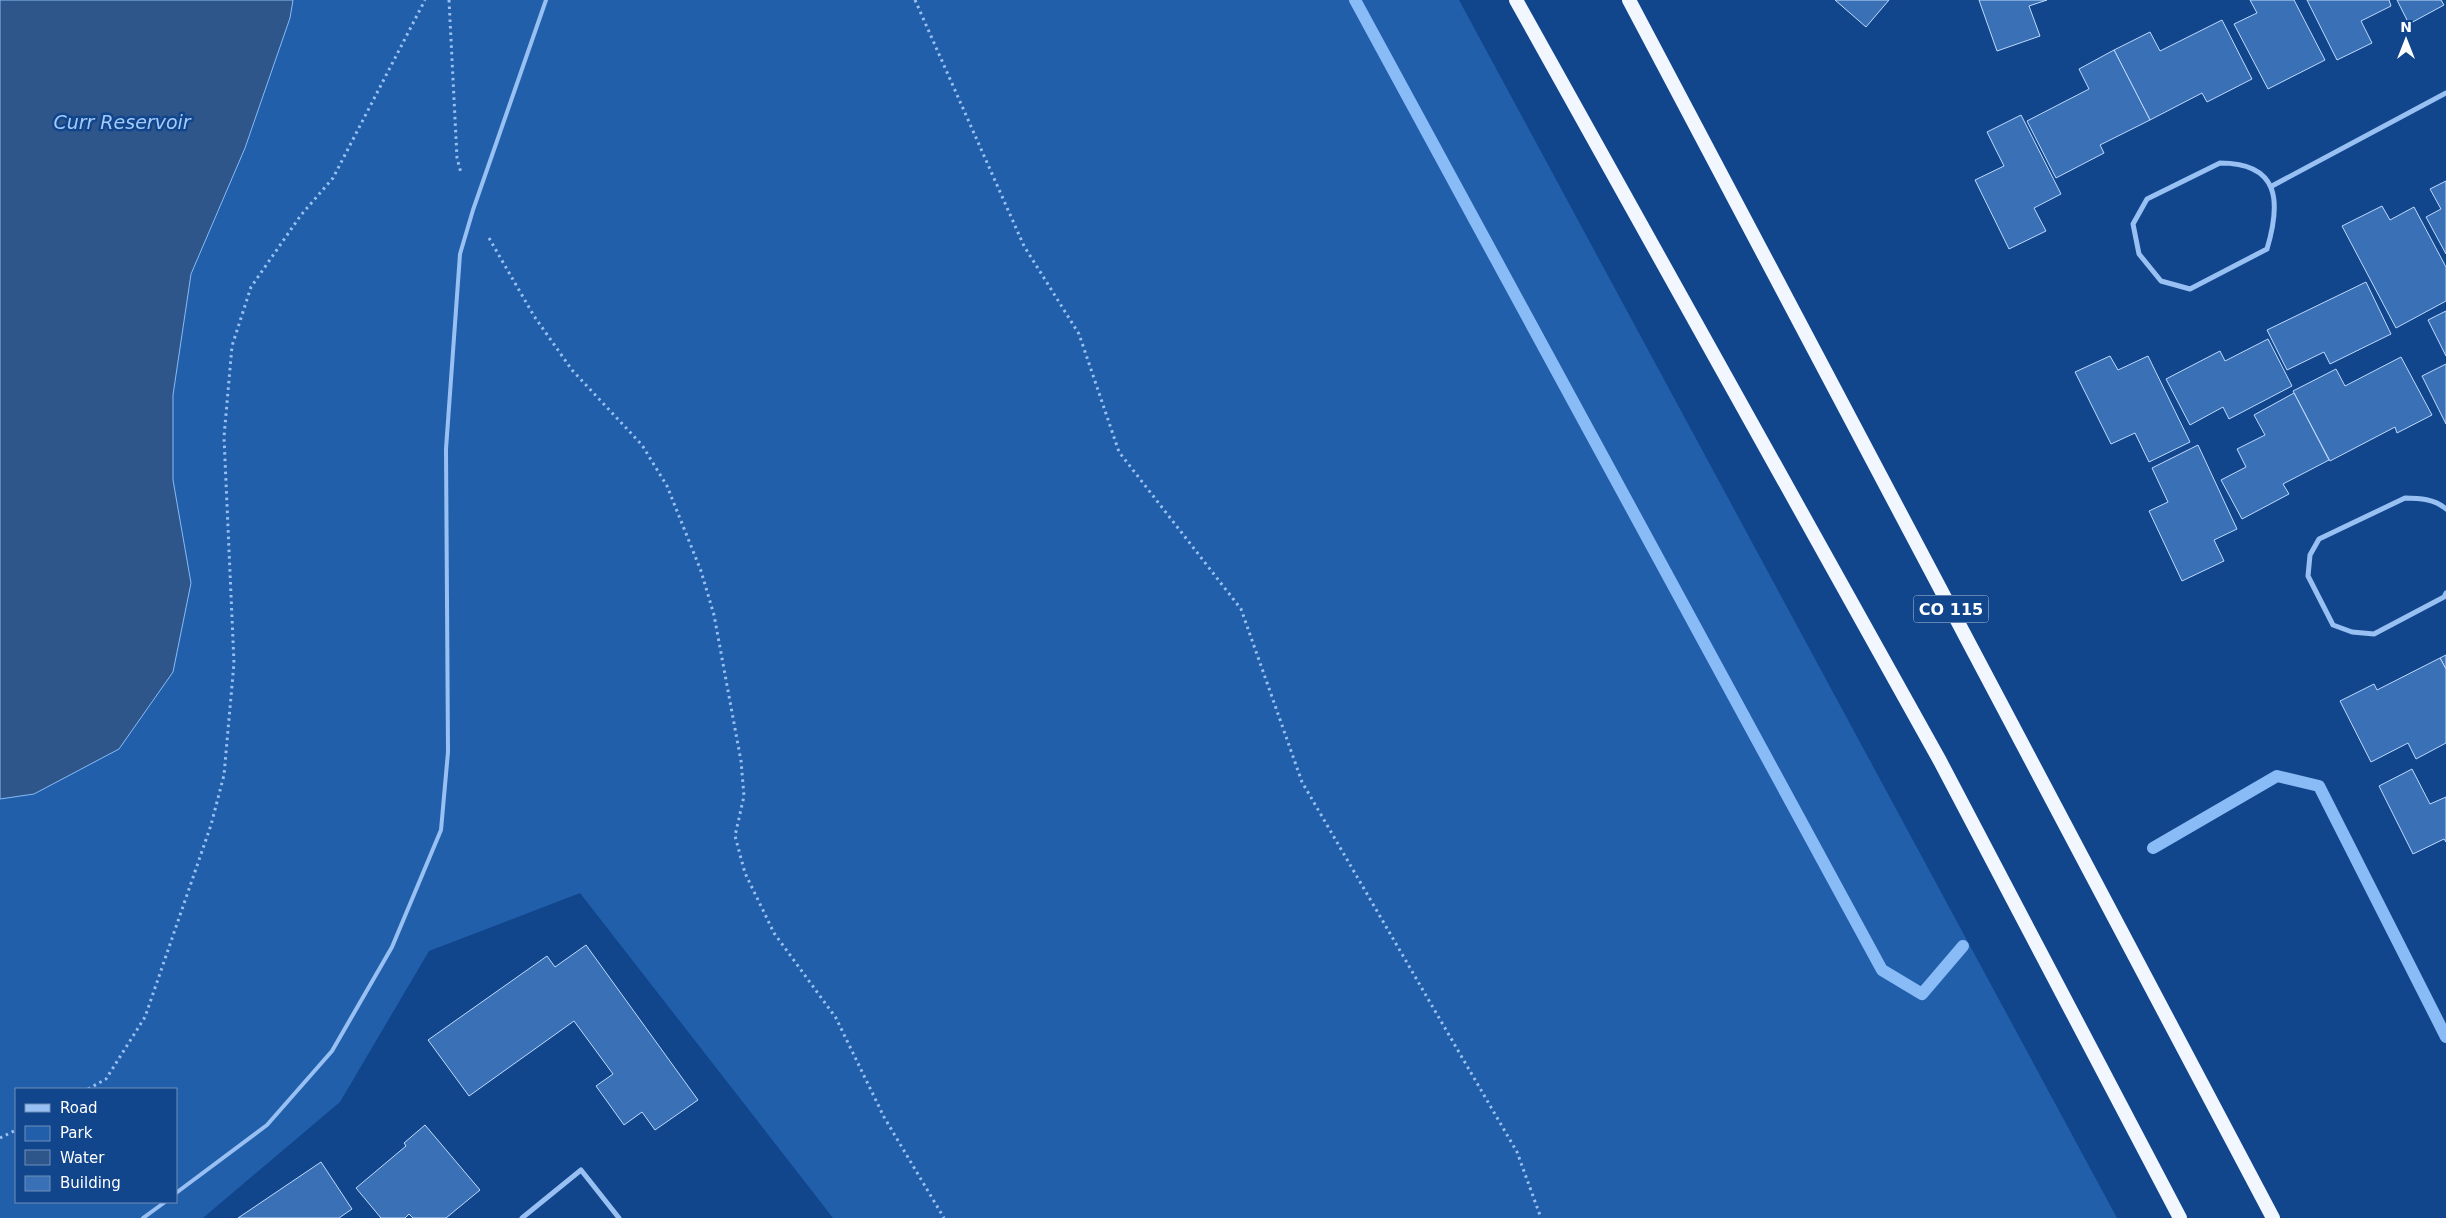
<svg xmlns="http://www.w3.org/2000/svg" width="2446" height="1218" font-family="'DejaVu Sans',sans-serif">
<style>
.green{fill:#225fab;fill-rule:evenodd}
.water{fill:#2f568b;stroke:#89bbf6}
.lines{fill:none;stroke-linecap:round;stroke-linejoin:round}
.stream{stroke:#89bbf6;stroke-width:12}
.building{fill:#3970b6;stroke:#bfdafd}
.path{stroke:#98c0f2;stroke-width:3;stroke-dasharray:2.5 4;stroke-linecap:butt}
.service{stroke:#98c0f2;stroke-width:4}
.minor{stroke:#98c0f2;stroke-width:5}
.trunk{stroke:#f1f6ff;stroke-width:14}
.labels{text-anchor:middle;stroke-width:5;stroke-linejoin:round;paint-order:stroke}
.shield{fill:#11458c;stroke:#b8c7dc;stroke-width:1}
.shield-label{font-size:16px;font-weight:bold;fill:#fff}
.water-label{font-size:19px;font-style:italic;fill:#a3caf9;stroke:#11458c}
</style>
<rect width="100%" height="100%" fill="#11458c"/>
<path class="green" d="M293,0h1166l658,1218h-1284l-253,-325 -151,58 -89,151 -137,116h-203v-419l34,-5 157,-211 -18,-103v-85l18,-121 54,-126 45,-130zM16,1089h160v113h-160z"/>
<path class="water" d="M0,0h293l-3,18 -45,130 -54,126 -18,121v85l18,103 -18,89 -54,77 -85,45 -34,5z"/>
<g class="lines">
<g class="stream">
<path d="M1355,0l527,970 40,24 41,-48"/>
<path d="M2153,848l124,-72 42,10 127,251"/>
</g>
</g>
<g class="building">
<path d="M1835,0h54l-23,27z"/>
<path d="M1979,0h68l-18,6 11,30 -43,15z"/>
<path d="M2250,0h44l31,60 -57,29 -34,-65 23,-11z"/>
<path d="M2307,0h82l2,6 -30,15 11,22 -35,17z"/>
<path d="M2397,0h44l3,5 -35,19z"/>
<path d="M2222,20l30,59 -45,23 -5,-9 -52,27 -36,-70 36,-18 10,19z"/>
<path d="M2114,50l36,70 -50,25 4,8 -48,25 -29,-57 62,-32 -10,-20z"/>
<path d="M2021,115l40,79 -27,14 12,23 -37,18 -34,-69 29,-14 -17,-34z"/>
<path d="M2446,181v73l-20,-37 15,-8 -11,-20z"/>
<path d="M2382,206l8,14 24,-13 32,60v34l-50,27 -54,-102z"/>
<path d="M2366,282l25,52 -61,30 -6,-12 -37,18 -20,-40z"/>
<path d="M2446,311v45l-18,-36z"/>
<path d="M2268,339l24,47 -63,33 -6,-12 -33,18 -24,-46 54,-28 5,10z"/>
<path d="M2110,356l8,14 30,-14 42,86 -41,20 -14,-29 -24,11 -36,-72z"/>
<path d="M2401,357l31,58 -35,18 -2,-6 -65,34 -37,-70 43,-22 9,17z"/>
<path d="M2446,364v60l-24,-48z"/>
<path d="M2294,393l35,67 -46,24 6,10 -47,25 -21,-39 25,-13 -9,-18 28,-14 -11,-20z"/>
<path d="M2198,445l39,84 -23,11 10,21 -42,20 -33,-70 19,-9 -16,-34z"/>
<path d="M2446,655v14l-6,-11z"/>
<path d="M2440,658l6,11v74l-30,16 -8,-16 -37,19 -31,-61 34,-17 3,6z"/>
<path d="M2412,769l18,35 16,-7v45l-2,-3 -31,15 -34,-68z"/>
<path d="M586,945l112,155 -43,30 -13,-18 -18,13 -28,-39 17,-12 -39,-53 -105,75 -41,-56 119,-84 8,11z"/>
<path d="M425,1125l55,65 -34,28h-33l-4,-4 -4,4h-24l-25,-30 50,-42 -2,-3z"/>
<path d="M321,1162l31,47 -13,9h-101z"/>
</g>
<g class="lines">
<g class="path">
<path d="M449,0l8,158 4,15"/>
<path d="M915,0l109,246 55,88 40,118 122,157 61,173 215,370 24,66"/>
<path d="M489,238l45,78 38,54 70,75 25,41 34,85 13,44 27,146 3,35 -9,40 10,37 29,60 62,85 48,99 60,101"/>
<path d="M88,1089l18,-10 39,-62 66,-192 13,-50 10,-112 -10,-226 8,-91 19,-59 50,-72 32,-37 92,-178"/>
<path d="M0,1138l16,-8"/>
</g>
<g class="service">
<path d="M176,1193l91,-68 65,-74 60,-104 49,-117 7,-78 -2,-303 14,-195 13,-44 73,-210"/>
<path d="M143,1218l22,-16"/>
</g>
<g class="minor">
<path d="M2220,163c60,0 61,39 47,86l-77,40 -29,-8 -22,-27 -6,-30 14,-25z"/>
<path d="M2272,186l174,-93"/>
<path d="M2446,509c-11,-10 -27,-11 -41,-11l-86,41 -9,16 -2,21 25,49 19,7 22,2 70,-37 2,-4"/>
<path d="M522,1218l59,-48 38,48"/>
</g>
<g class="trunk">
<path d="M1516,0l424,761 240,457"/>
<path d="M1629,0l644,1218"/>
</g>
</g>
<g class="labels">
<rect class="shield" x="1913.5" y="595.5" width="75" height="27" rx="4"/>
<g class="shield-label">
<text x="1951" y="615">CO 115</text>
</g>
<g class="water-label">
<text x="122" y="129">Curr Reservoir</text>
</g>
</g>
<rect x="15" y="1088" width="162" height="115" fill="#11458c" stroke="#708fba"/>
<rect x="25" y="1104" width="25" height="8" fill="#98c0f2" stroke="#708fba"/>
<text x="60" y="1113" font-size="15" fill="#ffffff">Road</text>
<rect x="25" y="1126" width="25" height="15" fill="#225fab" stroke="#708fba"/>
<text x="60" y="1138" font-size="15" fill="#ffffff">Park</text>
<rect x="25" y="1150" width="25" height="15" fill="#2f568b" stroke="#708fba"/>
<text x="60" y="1163" font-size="15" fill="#ffffff">Water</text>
<rect x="25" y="1176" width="25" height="15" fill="#3970b6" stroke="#708fba"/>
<text x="60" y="1188" font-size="15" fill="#ffffff">Building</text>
<g transform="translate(2406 40)" stroke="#11458c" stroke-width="4" paint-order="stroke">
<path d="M0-4L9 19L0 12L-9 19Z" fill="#ffffff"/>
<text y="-8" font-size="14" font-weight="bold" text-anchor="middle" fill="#ffffff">N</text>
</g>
</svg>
